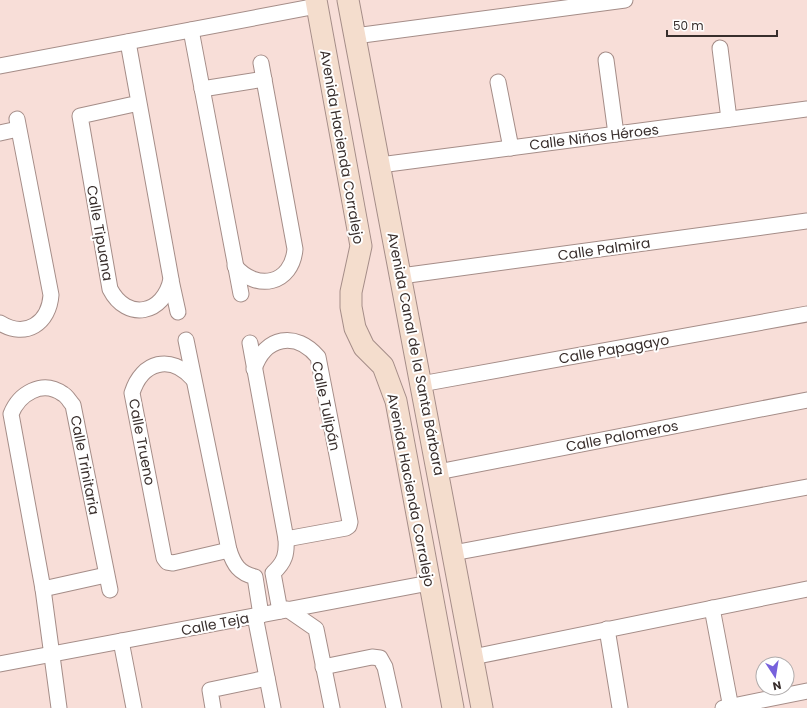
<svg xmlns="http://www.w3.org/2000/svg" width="807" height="708" font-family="Poppins,sans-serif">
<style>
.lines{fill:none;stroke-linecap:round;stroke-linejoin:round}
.street-casing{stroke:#a58d88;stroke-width:17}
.secondary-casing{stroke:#a58d88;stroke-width:23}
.street{stroke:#fff;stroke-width:15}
.secondary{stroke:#f4ddcd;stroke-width:21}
.labels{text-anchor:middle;stroke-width:4;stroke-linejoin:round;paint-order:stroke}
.street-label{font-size:14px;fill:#382e2c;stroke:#fff}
</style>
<rect width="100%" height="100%" fill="#f8ded8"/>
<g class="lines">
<defs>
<g id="street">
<path d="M191,30l50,264"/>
<path d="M355,36l270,-36"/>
<path d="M128,42l43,237c-7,35 -44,43 -61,10l-30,-173 59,-13"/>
<path d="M720,48l9,71"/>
<path d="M606,60l10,74"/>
<path d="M0,66l317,-60"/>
<path d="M498,82l13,66"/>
<path d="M202,89l62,-10"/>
<path d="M0,133l18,-4"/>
<path d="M380,165l427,-56"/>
<path d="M235,266c22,26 57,18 60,-17l-34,-186"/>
<path d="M401,276l406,-55"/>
<path d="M171,280l7,32"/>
<path d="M0,323c26,16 49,0 51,-28l-34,-176"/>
<path d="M186,340l43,210c5,15 10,23 26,27l6,38"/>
<path d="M250,343l36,196c1,15 -1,23 -13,34l7,38"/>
<path d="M254,369c11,-33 42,-38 64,-12l32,165 -1,4 -3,2 -60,11"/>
<path d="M193,379c-22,-25 -51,-18 -61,14l32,165 3,4 6,1 56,-13"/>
<path d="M421,384l386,-70"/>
<path d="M438,472l369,-72"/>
<path d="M453,553l354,-66"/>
<path d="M43,589l63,-14"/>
<path d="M712,608l19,100"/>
<path d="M287,609l29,20 16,79"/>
<path d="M255,616l18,92"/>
<path d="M607,629l13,79"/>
<path d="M121,641l13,67"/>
<path d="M473,657l334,-68"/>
<path d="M0,664l429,-81"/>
<path d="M323,667l49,-10 8,1 5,9 9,41"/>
<path d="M59,708l-16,-119 -32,-175c8,-20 31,-35 52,-20 4,2 7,8 10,11l37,185"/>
<path d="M213,708l-3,-18 57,-12"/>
<path d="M723,708l84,-17"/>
</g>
<g id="secondary">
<path d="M316,0l45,246 -10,46v15l4,21 9,19 19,19 13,35 57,307"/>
<path d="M348,0l134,708"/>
</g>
</defs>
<use href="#street" class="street-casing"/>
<use href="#secondary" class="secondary-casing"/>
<use href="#street" class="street"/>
<use href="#secondary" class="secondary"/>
</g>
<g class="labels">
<g class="street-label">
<text transform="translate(594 137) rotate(-7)" y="5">Calle Niños Héroes</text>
<text transform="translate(342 147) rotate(80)" y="5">Avenida Hacienda Corralejo</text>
<text transform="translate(100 233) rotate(80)" y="5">Calle Tipuana</text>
<text transform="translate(604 249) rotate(-8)" y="5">Calle Palmira</text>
<text transform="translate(614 349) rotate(-10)" y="5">Calle Papagayo</text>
<text transform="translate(416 354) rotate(79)" y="5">Avenida Canal de la Santa Bárbara</text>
<text transform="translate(326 406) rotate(78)" y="5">Calle Tulipán</text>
<text transform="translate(622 436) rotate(-11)" y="5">Calle Palomeros</text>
<text transform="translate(142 442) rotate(79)" y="5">Calle Trueno</text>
<text transform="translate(85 465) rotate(79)" y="5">Calle Trinitaria</text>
<text transform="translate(411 490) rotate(79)" y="5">Avenida Hacienda Corralejo</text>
<text transform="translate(215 624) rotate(-11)" y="5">Calle Teja</text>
</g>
</g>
<g transform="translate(775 676) rotate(168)"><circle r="19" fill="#ffffff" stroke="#afabab"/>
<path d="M0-3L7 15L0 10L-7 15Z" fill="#7761dc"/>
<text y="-6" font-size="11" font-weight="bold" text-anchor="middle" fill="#382e2c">N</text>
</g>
<path d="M667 30v6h110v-6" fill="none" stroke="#382e2c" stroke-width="2"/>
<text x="673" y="30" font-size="12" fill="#382e2c" stroke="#ffffff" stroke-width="3" paint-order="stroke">50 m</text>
</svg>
